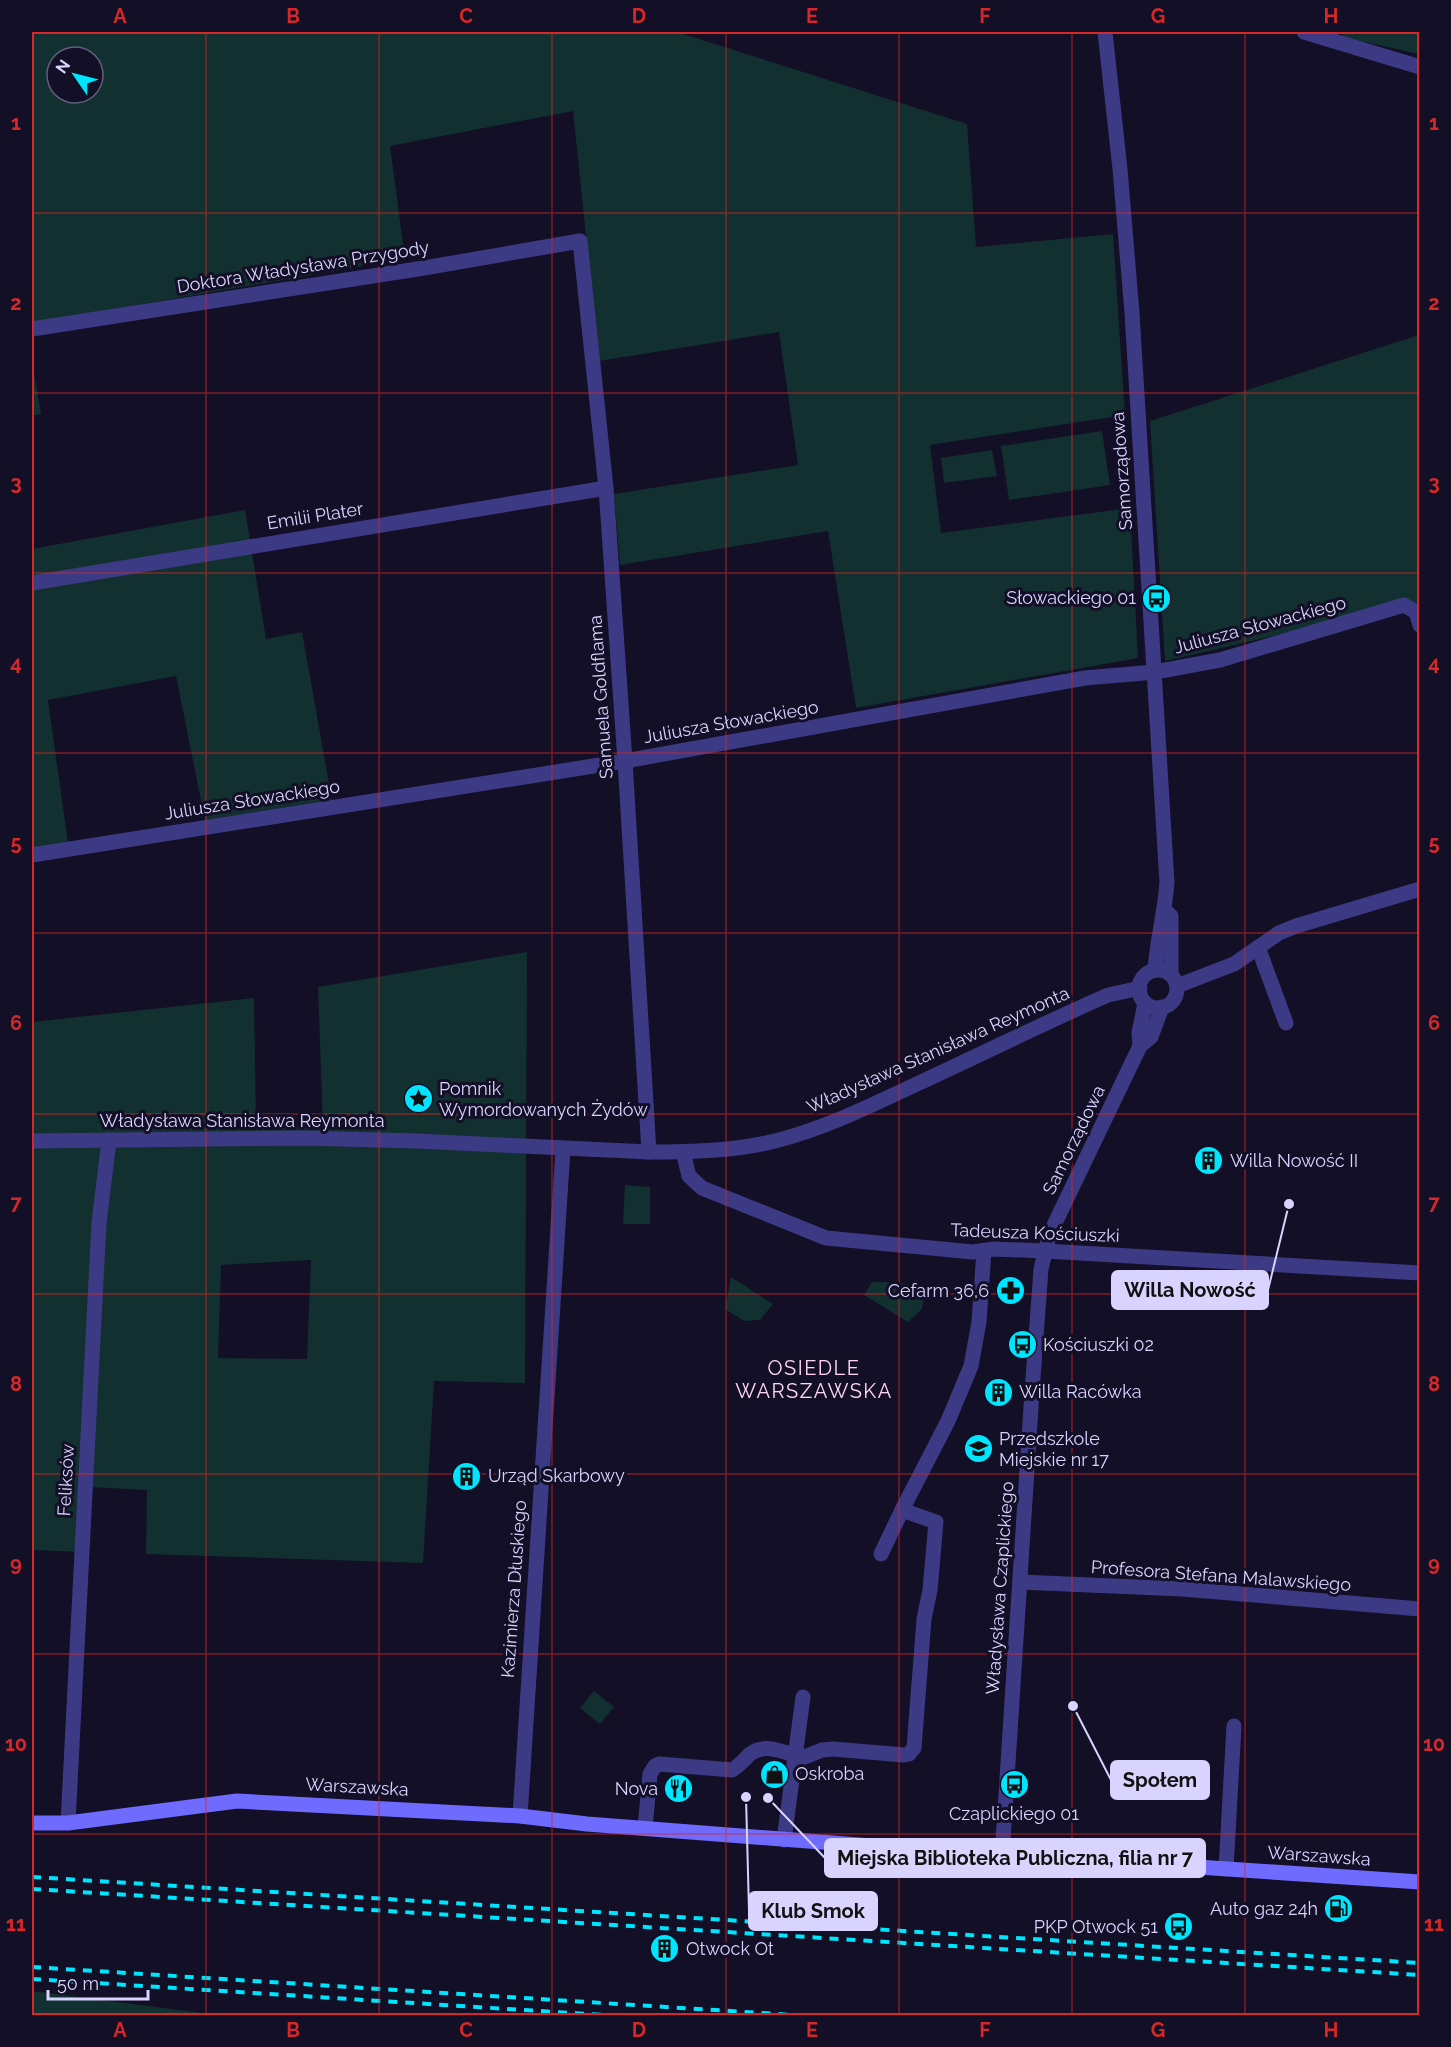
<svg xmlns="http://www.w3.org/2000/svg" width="1451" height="2047" font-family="Raleway,sans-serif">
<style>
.green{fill:#12302f;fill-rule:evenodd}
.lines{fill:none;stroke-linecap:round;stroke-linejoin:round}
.minor{stroke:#3d3a85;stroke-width:15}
.tertiary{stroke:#3d3a85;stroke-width:15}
.secondary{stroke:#6f6bff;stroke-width:15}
.rail{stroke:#00e5ff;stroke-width:4;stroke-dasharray:9 8;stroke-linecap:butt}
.grid{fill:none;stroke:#d62828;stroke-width:1.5;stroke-opacity:0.55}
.labels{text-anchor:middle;stroke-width:6;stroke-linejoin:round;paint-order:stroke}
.street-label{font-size:18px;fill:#d9d4ff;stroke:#130f26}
.poi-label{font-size:18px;fill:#d9d4ff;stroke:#130f26;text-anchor:start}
.neighbourhood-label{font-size:20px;letter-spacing:1.5px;fill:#ffd6f0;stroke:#130f26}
.leader{fill:none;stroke:#d9d4ff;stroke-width:2}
.callout-dot{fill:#d9d4ff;stroke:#130f26;stroke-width:2}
.callout{fill:#d9d4ff;stroke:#d9d4ff;stroke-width:2}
.callout-label{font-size:20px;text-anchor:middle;font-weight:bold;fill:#111}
.neatline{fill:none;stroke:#d62828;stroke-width:2}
.grid-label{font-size:20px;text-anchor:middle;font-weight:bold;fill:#d62828}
</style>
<rect width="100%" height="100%" fill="#130f26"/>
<g class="green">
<path d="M32,32h60l10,2 1,-2h574l290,92 9,123 137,-13 12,181 -195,30 11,88 189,-25 8,150 -282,50 -28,-177 -208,34 -6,-71 184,-29 -19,-133 -180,29 -26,-250 -183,35 15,113 -373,64zM57,57h36v36h-36z"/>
<path d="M1343,32h76v22l-77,-17z"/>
<path d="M1419,335v267l-254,59 -15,-240z"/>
<path d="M32,360l9,54 -9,2z"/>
<path d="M1102,431l8,54 -101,15 -8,-54z"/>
<path d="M992,450l5,26 -53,7 -3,-25z"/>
<path d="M245,510l21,129 36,-7 30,168 -127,20 -29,-144 -128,24 20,143 -36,6v-300z"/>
<path d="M527,952l-2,431 -91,-2 -11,182 -277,-9 1,-64 -58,-3 -4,65 -53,-2v-528l222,-24 2,127 67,2 -5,-140zM311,1260l-4,99 -89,-1 3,-93z"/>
<path d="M625,1185l25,2v37h-27z"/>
<path d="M731,1277l42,27 -13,16 -16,1 -19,-12z"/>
<path d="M872,1282c17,1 41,-3 52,13l-2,14 -14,13 -44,-27z"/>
<path d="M594,1691l20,16 -14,17 -20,-16z"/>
<path d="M32,1991l186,24h-186z"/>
</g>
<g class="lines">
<g class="minor">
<path d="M1304,32l116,35"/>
<path d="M32,329l392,-61 156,-27 26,247 19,273 24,391"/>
<path d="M32,583l574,-95"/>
<path d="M1155,672l65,-12 184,-55 12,7 4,13"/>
<path d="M32,855l593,-94"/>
<path d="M1258,947l28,76"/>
<path d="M1177,986l57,-22 45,-31 17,-7 124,-37"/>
<path d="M32,1141l271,-3 114,3 232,11c41,0 86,-1 126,-11 51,-13 97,-36 144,-58 63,-29 125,-60 189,-88l32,-7"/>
<path d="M683,1152l6,24 13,12 124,50 147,14 21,-3 51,2 375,22"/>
<path d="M881,1554l21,-44"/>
<path d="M1020,1582l162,7 238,20"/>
<path d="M520,1816l43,-667"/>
<path d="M68,1823l31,-600 10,-83"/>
<path d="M645,1828l5,-54 5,-8 4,-2 73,6c7,-4 12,-10 18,-16 15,-12 36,-1 52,4l20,-8 11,-1 71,6 5,-1 5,-6 10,-129 6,-29 6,-68 -34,-12 46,-89 23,-55 8,-44 5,-71"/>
<path d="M784,1840l19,-143"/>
<path d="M1226,1869l8,-143"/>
</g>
<g class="tertiary">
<path d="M1105,32l15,137 12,144 35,569c-2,30 -10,58 -12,88"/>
<path d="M625,761l460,-83 70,-6"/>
<path d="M1165,910l6,6v59"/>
<circle cx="1158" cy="989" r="19"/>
<path d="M1140,1046l-1,-13 6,-30"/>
<path d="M1002,1856l30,-464 9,-123 7,-29 7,-17 85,-177 11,-9 11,-30"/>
</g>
<path class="secondary" d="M32,1823h36l169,-22 283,15 67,8 415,32 92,4 326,22"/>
<g class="rail">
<path d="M32,1877l1388,86"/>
<path d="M32,1889l1388,86"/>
<path d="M32,1967l777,49"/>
<path d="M32,1979l587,37"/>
</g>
</g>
<path class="grid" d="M206,32v1984M379,32v1984M552,32v1984M726,32v1984M899,32v1984M1072,32v1984M1245,32v1984M32,213h1388M32,393h1388M32,573h1388M32,753h1388M32,933h1388M32,1114h1388M32,1294h1388M32,1474h1388M32,1654h1388M32,1834h1388"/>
<defs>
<symbol id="bus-disc" viewBox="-11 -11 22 22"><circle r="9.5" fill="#00e5ff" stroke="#130f26"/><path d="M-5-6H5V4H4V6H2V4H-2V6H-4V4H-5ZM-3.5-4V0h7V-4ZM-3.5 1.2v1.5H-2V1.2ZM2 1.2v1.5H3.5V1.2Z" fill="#111"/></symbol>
<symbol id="sight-disc" viewBox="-11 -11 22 22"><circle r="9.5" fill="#00e5ff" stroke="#130f26"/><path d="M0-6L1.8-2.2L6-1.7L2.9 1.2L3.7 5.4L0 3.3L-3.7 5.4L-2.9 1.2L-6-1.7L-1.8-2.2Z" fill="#111"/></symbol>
<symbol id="building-disc" viewBox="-11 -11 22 22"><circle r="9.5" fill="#00e5ff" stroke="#130f26"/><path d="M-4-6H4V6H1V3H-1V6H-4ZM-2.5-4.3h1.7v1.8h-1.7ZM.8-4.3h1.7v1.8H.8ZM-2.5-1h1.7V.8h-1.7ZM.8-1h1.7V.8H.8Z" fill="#111"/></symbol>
<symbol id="pharmacy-disc" viewBox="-11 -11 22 22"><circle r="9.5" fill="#00e5ff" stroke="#130f26"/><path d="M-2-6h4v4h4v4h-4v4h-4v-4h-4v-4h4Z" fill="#111"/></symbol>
<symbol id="school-disc" viewBox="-11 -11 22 22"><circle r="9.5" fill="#00e5ff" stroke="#130f26"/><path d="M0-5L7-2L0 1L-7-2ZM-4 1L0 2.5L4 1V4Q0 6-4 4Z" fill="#111"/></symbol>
<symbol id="shop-disc" viewBox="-11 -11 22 22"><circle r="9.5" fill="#00e5ff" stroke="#130f26"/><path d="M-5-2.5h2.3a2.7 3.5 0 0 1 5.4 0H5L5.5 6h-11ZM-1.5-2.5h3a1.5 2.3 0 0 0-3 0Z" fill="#111"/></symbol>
<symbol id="restaurant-disc" viewBox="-11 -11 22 22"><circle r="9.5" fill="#00e5ff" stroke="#130f26"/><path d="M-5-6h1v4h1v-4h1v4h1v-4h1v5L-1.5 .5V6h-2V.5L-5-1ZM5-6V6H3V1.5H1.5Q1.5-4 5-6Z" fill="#111"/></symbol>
<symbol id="fuel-disc" viewBox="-11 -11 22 22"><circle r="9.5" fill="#00e5ff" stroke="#130f26"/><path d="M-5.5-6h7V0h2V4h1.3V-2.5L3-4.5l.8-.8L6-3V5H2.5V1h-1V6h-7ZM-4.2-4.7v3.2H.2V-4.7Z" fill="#111"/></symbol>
</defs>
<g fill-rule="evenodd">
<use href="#bus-disc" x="1140" y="582" width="33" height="33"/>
<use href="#sight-disc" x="402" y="1082" width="33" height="33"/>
<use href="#building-disc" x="1192" y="1144" width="33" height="33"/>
<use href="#pharmacy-disc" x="994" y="1274" width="33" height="33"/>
<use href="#bus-disc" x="1006" y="1328" width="33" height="33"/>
<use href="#building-disc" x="982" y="1376" width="33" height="33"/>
<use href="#school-disc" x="962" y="1432" width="33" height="33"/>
<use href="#building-disc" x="450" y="1460" width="33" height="33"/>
<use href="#shop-disc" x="758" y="1758" width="33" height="33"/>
<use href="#bus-disc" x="998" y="1768" width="33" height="33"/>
<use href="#restaurant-disc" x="662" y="1772" width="33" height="33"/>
<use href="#fuel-disc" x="1322" y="1892" width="33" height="33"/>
<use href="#bus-disc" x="1162" y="1910" width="33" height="33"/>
<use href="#building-disc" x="648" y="1932" width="33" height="33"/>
</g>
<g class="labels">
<g class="street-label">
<text transform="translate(303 267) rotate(-9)" y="6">Doktora Władysława Przygody</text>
<text transform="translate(1122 471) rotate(-94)" y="6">Samorządowa</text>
<text transform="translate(315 516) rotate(-9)" y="6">Emilii Plater</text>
<text transform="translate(1260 625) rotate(-15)" y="6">Juliusza Słowackiego</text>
<text transform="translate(601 697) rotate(-94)" y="6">Samuela Goldflama</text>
<text transform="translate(731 722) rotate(-10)" y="6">Juliusza Słowackiego</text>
<text transform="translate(252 800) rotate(-9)" y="6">Juliusza Słowackiego</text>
<text transform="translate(938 1050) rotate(-24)" y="6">Władysława Stanisława Reymonta</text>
<text x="242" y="1127">Władysława Stanisława Reymonta</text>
<text transform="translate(1074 1140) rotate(-64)" y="6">Samorządowa</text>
<text transform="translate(1035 1233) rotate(2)" y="6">Tadeusza Kościuszki</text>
<text transform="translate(66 1480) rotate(-87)" y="6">Feliksów</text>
<text transform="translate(1221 1576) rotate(4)" y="6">Profesora Stefana Malawskiego</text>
<text transform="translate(1000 1588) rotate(-86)" y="6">Władysława Czaplickiego</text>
<text transform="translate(514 1589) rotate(-86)" y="6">Kazimierza Dłuskiego</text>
<text transform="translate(357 1787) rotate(3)" y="6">Warszawska</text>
<text transform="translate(1319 1856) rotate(4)" y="6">Warszawska</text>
</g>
<g class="poi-label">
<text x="1136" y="604" text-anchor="end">Słowackiego 01</text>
<text x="439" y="1095">Pomnik<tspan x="439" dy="21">Wymordowanych Żydów</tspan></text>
<text x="1230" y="1167">Willa Nowość II</text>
<text x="989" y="1297" text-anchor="end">Cefarm 36,6</text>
<text x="1043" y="1351">Kościuszki 02</text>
<text x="1019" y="1398">Willa Racówka</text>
<text x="999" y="1445">Przedszkole<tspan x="999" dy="21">Miejskie nr 17</tspan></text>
<text x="488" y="1482">Urząd Skarbowy</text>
<text x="795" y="1780">Oskroba</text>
<text x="658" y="1795" text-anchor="end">Nova</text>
<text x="1014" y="1820" text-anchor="middle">Czaplickiego 01</text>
<text x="1318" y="1915" text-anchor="end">Auto gaz 24h</text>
<text x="1158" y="1933" text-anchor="end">PKP Otwock 51</text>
<text x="686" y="1955">Otwock Ot</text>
</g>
<g class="neighbourhood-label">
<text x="814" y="1375">OSIEDLE<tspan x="814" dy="23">WARSZAWSKA</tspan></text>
</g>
</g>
<path class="leader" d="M1289 1204L1268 1290M1073 1706L1111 1780M768 1798L825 1858M746 1797L749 1911"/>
<g class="callout-dot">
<circle cx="1289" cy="1204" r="6"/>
<circle cx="1073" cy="1706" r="6"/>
<circle cx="768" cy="1798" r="6"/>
<circle cx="746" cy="1797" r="6"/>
</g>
<g class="callout">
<rect x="1112" y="1271" width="156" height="38" rx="6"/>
<rect x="1111" y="1761" width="98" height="38" rx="6"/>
<rect x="825" y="1839" width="380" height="38" rx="6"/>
<rect x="749" y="1892" width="128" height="38" rx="6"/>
</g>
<g class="callout-label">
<text x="1190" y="1297">Willa Nowość</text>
<text x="1160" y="1787">Społem</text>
<text x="1015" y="1865">Miejska Biblioteka Publiczna, filia nr 7</text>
<text x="813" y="1918">Klub Smok</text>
</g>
<rect width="1451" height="2047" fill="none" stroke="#130f26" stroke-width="66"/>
<g transform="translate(75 75) rotate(305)"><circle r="28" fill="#130f26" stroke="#625e7d" stroke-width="1.5"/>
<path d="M0-4.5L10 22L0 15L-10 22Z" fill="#00e5ff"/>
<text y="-9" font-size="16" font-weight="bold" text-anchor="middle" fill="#d9d4ff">N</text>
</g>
<path d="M48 1990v9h100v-9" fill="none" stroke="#d9d4ff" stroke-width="3"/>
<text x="57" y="1990" font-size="18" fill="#d9d4ff" stroke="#130f26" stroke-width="4.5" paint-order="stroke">50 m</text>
<rect x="33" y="33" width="1385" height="1981" class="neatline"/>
<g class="grid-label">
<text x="120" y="23">A</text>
<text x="293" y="23">B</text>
<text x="466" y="23">C</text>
<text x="639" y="23">D</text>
<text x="812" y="23">E</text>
<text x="985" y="23">F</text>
<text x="1158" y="23">G</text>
<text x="1331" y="23">H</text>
<text x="16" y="130">1</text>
<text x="1434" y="130">1</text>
<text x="16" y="310">2</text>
<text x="1434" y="310">2</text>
<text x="16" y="490">3</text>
<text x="1434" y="490">3</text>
<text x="16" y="670">4</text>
<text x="1434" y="670">4</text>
<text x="16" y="850">5</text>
<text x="1434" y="850">5</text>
<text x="16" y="1030">6</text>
<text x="1434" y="1030">6</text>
<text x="16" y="1210">7</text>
<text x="1434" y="1210">7</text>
<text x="16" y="1391">8</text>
<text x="1434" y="1391">8</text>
<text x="16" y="1571">9</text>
<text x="1434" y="1571">9</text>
<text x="16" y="1751">10</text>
<text x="1434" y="1751">10</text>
<text x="16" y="1931">11</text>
<text x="1434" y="1931">11</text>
<text x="120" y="2037">A</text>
<text x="293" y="2037">B</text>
<text x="466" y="2037">C</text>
<text x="639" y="2037">D</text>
<text x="812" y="2037">E</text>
<text x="985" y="2037">F</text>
<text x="1158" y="2037">G</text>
<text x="1331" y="2037">H</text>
</g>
</svg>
